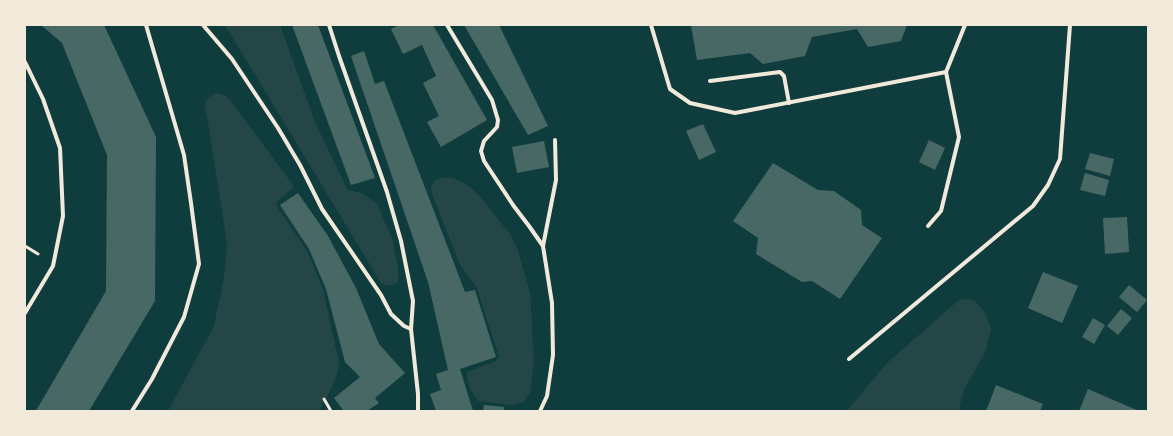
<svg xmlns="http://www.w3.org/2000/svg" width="1173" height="436" font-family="Literata,serif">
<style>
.green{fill:#244646}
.building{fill:#486865}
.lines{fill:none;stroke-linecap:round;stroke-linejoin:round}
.path{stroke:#f1e9da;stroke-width:3}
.service{stroke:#f1e9da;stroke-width:4}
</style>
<rect width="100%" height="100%" fill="#0f3d3e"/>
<g class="green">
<path d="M225,25h55l35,97 32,67 16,5 14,10 16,37 5,27v14c-7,4 -11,5 -17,1z"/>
<path d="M216,93l9,2 5,5 63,85 -1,4 -14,11 -2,5 31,46 16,38 16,74 -3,14 -7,16 -10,18h-151l46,-85 10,-49 3,-34 -22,-139 3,-6z"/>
<path d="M443,178h9l11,4 15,12 32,40 8,16 12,42 4,70 -4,31 -7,9 -10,3 -35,-4c-7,-9 -11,-18 -11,-29l29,-11 3,-4 -23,-71 -15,-19 -29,-73 -1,-7 3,-6z"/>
<path d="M960,299l14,1 10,11 7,17 -5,22 -23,42 -4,19h-112l40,-48z"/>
</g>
<g class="building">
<path d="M41,25h63l52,112 -1,164 -66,110h-55l3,-2 69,-118 1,-136 -45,-112z"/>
<path d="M292,25h26l57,153 -24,7z"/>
<path d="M399,25h34l54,95 -46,27 -14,-25 12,-6 -16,-33 13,-7 -14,-31 -19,9 -12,-25z"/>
<path d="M464,25h35l49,101 -20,9z"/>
<path d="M691,25h216l-6,16 -33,6 -11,-18 -45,8 -7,19 -42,8 -13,-11 -53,7z"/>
<path d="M364,51l11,33 9,-3 81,211 10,-2 21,67 -36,12 13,42h-37l-6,-17 11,-4 -5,-16 12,-4 -20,-88 -77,-226z"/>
<path d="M703,124l13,28 -17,8 -13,-29z"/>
<path d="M929,140l16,8 -10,22 -16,-8z"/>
<path d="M544,141l5,26 -32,6 -5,-26z"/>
<path d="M1090,153l24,6 -4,17 -25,-7z"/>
<path d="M773,163l45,27 16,1 27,19 1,15 20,13 -42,61 -28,-18 -10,1 -46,-28 2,-16 -25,-17z"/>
<path d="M1085,173l24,7 -4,16 -25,-6z"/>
<path d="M298,193l30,43 28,52 23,56 26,29 -30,25 4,5 -12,8h-23l-10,-13 26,-21 -15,-15 -19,-73 -17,-40 -29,-44z"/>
<path d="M1127,217l2,35 -24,2 -2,-36z"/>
<path d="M1043,272l35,14 -16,37 -34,-15z"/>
<path d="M1129,285l18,15 -10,12 -18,-15z"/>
<path d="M1121,309l11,9 -14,17 -11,-9z"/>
<path d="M1093,318l12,7 -11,19 -12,-7z"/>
<path d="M996,385l47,19 -3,7h-54z"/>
<path d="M1088,389l51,22h-60z"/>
<path d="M484,405l20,2v4h-21z"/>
</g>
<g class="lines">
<g class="path">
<path d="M25,246l13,8"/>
<path d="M324,399l7,12"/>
</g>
<g class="service">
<path d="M203,25l29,34 46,69 22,37 22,44 59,86 10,19 13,12 7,3"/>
<path d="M329,25l10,31 48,136 14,49 12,60 -2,28 7,65v17"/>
<path d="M447,25l45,75 6,20 -1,7 -13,14 -3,10 3,10 29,44 16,21 14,20 9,57 1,52 -6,41 -7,15"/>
<path d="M651,25l19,64 20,14 45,10 211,-41 19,-47"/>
<path d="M25,62l18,37 17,49 3,68 -10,50 -28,47"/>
<path d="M710,81l70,-9 4,4 5,27"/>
<path d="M928,226l13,-15 18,-74 -13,-65"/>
<path d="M543,246l13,-66 -1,-40"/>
<path d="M849,359l184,-153 15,-21 12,-26 10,-134"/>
<path d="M132,411l20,-32 32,-62 15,-53 -8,-61 -7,-48 -38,-130"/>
</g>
</g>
<rect width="1173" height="436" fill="none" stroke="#f1e9da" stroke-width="52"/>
</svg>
